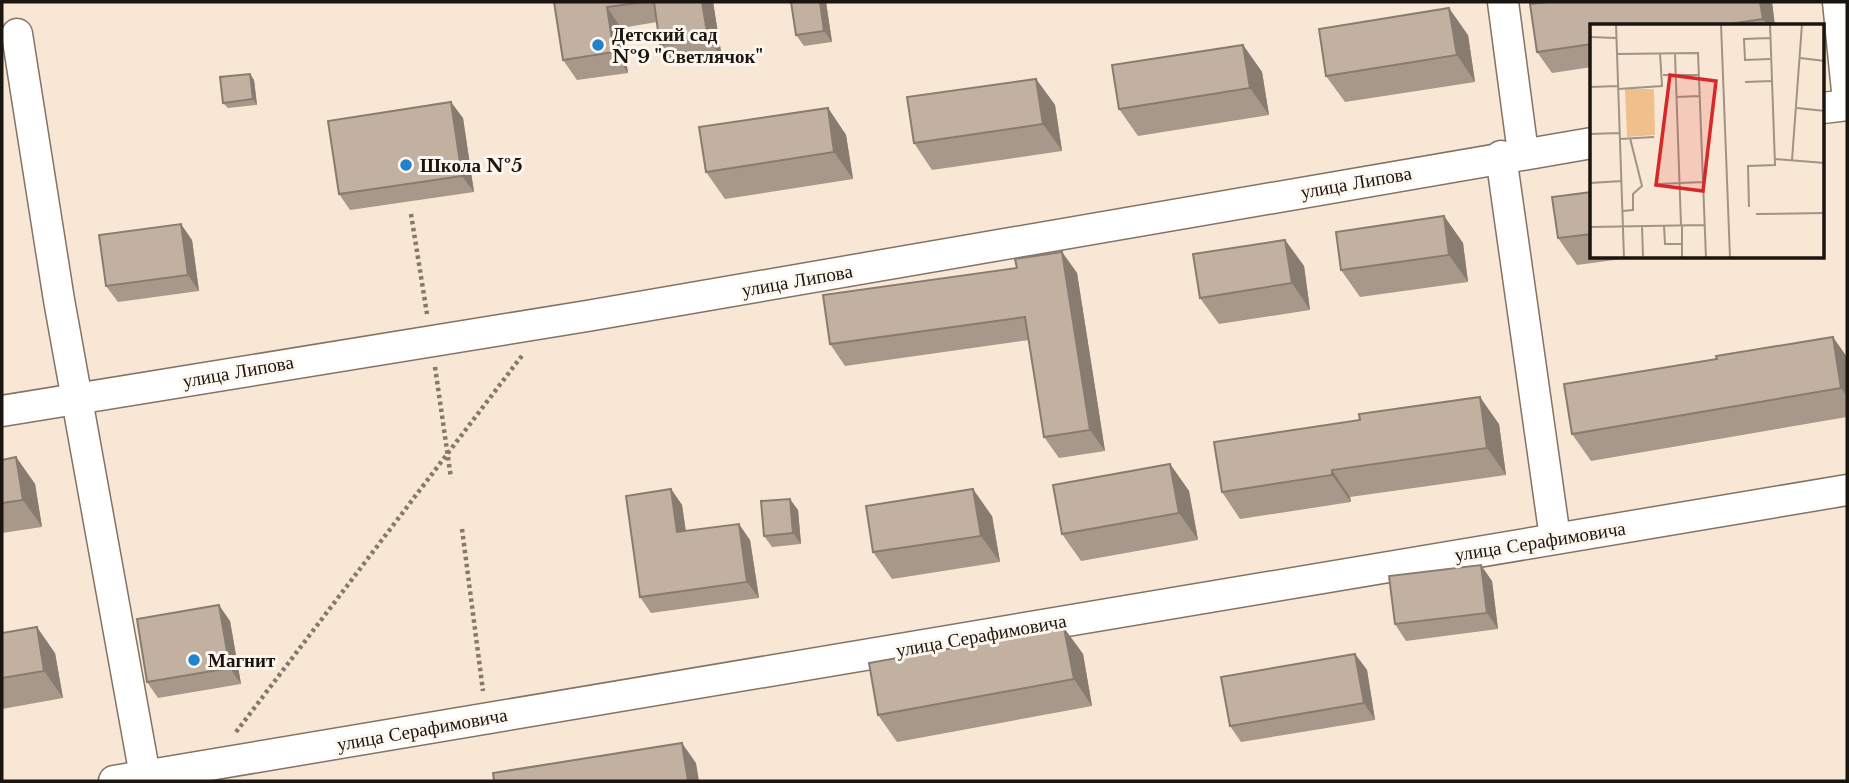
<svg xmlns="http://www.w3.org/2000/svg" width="1849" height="783" font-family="'Libre Baskerville',serif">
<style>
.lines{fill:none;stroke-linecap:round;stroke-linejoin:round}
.minor-casing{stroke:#837363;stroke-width:33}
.path{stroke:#85796d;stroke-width:4.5;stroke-dasharray:3.5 3.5;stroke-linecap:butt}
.minor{stroke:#fff;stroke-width:30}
.wall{fill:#a7988a}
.shaded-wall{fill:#887c70}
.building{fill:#c2b1a0;stroke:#887c70;stroke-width:2}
.poi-dot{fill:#2182cd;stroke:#fef7ef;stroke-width:2.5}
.labels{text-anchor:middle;stroke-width:6;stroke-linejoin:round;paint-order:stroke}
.poi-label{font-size:19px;font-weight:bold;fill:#1b150f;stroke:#fef7ef;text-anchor:start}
.street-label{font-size:19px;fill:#1b150f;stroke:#fef7ef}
.inset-road{fill:none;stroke:#a09386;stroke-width:2}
.view{fill:#d62828;fill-opacity:0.15;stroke:#d62828;stroke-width:3.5}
.inset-edge{fill:none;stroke:#1b150f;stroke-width:3.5}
</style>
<rect width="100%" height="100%" fill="#f9e7d5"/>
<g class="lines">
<defs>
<g id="minor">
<path d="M1503,2l20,151"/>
<path d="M1838,2l9,89"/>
<path d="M17,34l42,266 86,476"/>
<path d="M1823,108l24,-3"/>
<path d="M1501,156l54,382"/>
<path d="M2,411l585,-95 1005,-173"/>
<path d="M114,781l1733,-291"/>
</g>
</defs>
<use href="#minor" class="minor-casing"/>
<g class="path">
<path d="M411,214l16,100"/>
<path d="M435,367l16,111"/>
<path d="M462,529l21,162"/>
<path d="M236,732l288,-379"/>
</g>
<use href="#minor" class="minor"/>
</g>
<g class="wall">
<path d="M554,2h159l9,56 -48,7 -14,-20 -3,-23 -36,6 7,45 -51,7 -14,-20z"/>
<path d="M826,2l6,40 -28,4 -8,-11z"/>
<path d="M1548,2h224l3,24h-183v41l-40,6 -15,-21 -7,-48z"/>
<path d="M1468,35l7,47 -130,20 -19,-26z"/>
<path d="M1243,45l19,27 7,43 -131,21 -19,-27z"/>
<path d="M250,74l4,6 3,25 -29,3 -5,-5z"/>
<path d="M1036,79l19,26 7,46 -130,19 -18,-27z"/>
<path d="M828,108l18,27 7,44 -128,20 -19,-27z"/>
<path d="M463,118l11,74 -124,18 -11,-16z"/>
<path d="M1592,192v65h45l-60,8 -19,-27z"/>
<path d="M1444,216l19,27 5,39 -108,15 -19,-27z"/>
<path d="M192,240l7,51 -81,11 -12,-16z"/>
<path d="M1285,240l19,26 6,44 -91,14 -19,-26z"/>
<path d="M1062,252l15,21 28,178 -46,7 -15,-21 -15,-97 -184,26 -15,-22 187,-76z"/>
<path d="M1847,357v60l-256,44 -19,-27z"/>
<path d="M1499,424l7,51 -156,22 1,5 -111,17 -18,-27z"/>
<path d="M16,457l19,27 7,43 -40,6v-73z"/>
<path d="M1170,464l19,27 9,49 -117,21 -19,-27z"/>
<path d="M671,489l11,16 4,26 64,9 9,58 -108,15 -11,-16z"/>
<path d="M798,510l3,34 -29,3 -8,-11z"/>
<path d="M992,516l8,46 -108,17 -19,-27z"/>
<path d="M1492,581l6,48 -92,12 -11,-17z"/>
<path d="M230,621l11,63 -83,14 -11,-16z"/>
<path d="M1064,628l19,26 9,52 -195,36 -19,-27z"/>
<path d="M2,633l53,20 8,45 -61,11z"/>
<path d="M1355,654l12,16 8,50 -134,22 -11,-16z"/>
</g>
<g class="shaded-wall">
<path d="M702,2h11l9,56 -14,-20z"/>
<path d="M820,2h6l6,40 -8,-11z"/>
<path d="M1760,2h12l3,24h-7l-5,-7z"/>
<path d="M607,7l14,21 7,45 -14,-21z"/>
<path d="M1449,8l19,27 7,47 -18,-27z"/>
<path d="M1243,45l19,27 7,43 -19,-27z"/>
<path d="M250,74l4,6 3,25 -4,-6z"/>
<path d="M1036,79l19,26 7,46 -19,-27z"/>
<path d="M451,102l12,16 11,74 -12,-16z"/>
<path d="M828,108l18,27 7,44 -19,-27z"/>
<path d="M1444,216l19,27 5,39 -19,-27z"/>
<path d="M181,224l11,16 7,51 -11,-16z"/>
<path d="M1285,240l19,26 6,44 -18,-27z"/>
<path d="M1062,252l15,21 28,178 -15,-21z"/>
<path d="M1833,337l14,20v39l-6,-8z"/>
<path d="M1480,397l19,27 7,51 -19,-27z"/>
<path d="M16,457l19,27 7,43 -19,-27z"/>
<path d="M1170,464l19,27 9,49 -19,-27z"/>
<path d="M1332,470l18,27 1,5 -19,-27z"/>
<path d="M671,489l11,16 6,43 -11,-16z"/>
<path d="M973,489l19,27 8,46 -19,-26z"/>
<path d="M790,499l8,11 3,34 -8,-11z"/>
<path d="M739,524l11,16 9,58 -12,-16z"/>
<path d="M1481,565l11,16 6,48 -11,-16z"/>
<path d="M219,605l11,16 11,63 -11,-16z"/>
<path d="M37,627l18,26 8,45 -19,-27z"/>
<path d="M1064,628l19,26 9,52 -18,-27z"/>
<path d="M1355,654l12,16 8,50 -11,-17z"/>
<path d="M682,743l14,20 3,18h-11z"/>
</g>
<g class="building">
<path d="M554,2h90l-37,5 7,45 -51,8z"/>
<path d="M654,2h48l6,36 -48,7z"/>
<path d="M791,2h29l4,29 -28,4z"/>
<path d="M1548,2h212l3,17 -48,7h-123v18l-55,8 -7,-48z"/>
<path d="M1449,8l8,47 -131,21 -7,-47z"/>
<path d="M1243,45l7,43 -131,21 -7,-44z"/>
<path d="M250,74l3,25 -30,4 -3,-26z"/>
<path d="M1036,79l7,45 -129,19 -7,-46z"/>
<path d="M451,102l11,74 -123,18 -11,-73z"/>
<path d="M828,108l6,44 -128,20 -7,-45z"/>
<path d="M1592,192v42l-34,4 -6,-41z"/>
<path d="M1444,216l5,39 -108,15 -5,-38z"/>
<path d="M181,224l7,51 -82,11 -7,-51z"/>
<path d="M1285,240l7,43 -92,15 -7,-44z"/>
<path d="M1062,252l28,178 -46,7 -19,-120 -195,27 -7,-49 194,-27 -2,-9z"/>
<path d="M1833,337l8,51 -269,46 -8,-50 153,-25 -1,-3z"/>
<path d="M1480,397l7,51 -155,22v5l-110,17 -8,-50 146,-22 -1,-6z"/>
<path d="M16,457l7,43 -21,3v-43z"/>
<path d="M1170,464l9,49 -117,21 -9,-49z"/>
<path d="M671,489l6,43 62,-8 8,58 -107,15 -14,-101z"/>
<path d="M973,489l8,47 -108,16 -7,-46z"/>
<path d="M790,499l3,34 -29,3 -3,-35z"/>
<path d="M1481,565l6,48 -92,11 -6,-48z"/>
<path d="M219,605l11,63 -83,14 -10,-63z"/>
<path d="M37,627l7,44 -42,7v-45z"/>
<path d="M1064,628l10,51 -196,36 -9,-52z"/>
<path d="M1355,654l9,49 -134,23 -9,-49z"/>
<path d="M682,743l6,38h-194l-1,-8z"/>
</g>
<g class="poi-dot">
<circle cx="598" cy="45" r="7"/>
<circle cx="406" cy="165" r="7"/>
<circle cx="194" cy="660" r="7"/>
</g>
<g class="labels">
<g class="poi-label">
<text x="612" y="41">Детский сад<tspan x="612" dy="22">№9 "Светлячок"</tspan></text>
<text x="420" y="172">Школа №5</text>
<text x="208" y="667">Магнит</text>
</g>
<g class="street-label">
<text transform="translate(1356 182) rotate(-10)" y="7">улица Липова</text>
<text transform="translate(797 280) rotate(-10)" y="7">улица Липова</text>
<text transform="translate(238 371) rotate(-10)" y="7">улица Липова</text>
<text transform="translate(1540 541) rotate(-9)" y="7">улица Серафимовича</text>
<text transform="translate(981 635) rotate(-10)" y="7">улица Серафимовича</text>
<text transform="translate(422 729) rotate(-10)" y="7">улица Серафимовича</text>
</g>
</g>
<g transform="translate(1590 24)">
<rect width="234" height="234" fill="#f9e7d5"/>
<path d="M35,65h29l1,46 -28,2z" fill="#efbf8c"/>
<path class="inset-road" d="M26,0l8,234M131,0l9,234M0,13l26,1M180,14l-26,1 1,21 25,-1M27,30l81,-1 8,205M85,30l6,171M210,34l25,3M73,51h35M155,58l27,-1M0,63l28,-1M28,65l44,-3 -2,-33M86,73l23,-1M207,84l28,3M0,110l29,-1M30,115l34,-2M185,135l50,4M202,136l10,-136M0,159l32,-2M68,160l45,-2M159,183l-1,-41 27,-1 -5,-141M33,187l10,-1v-16l9,-8 -12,-48M166,190l69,-1M74,201l1,19h16M52,202l1,30M0,203l115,-2M92,234v-33"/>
<path class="view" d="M80,51l46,6 -13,110 -47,-6z"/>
<rect width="234" height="234" class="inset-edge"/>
</g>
<rect width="1849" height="783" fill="none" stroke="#1b150f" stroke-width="7"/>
</svg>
